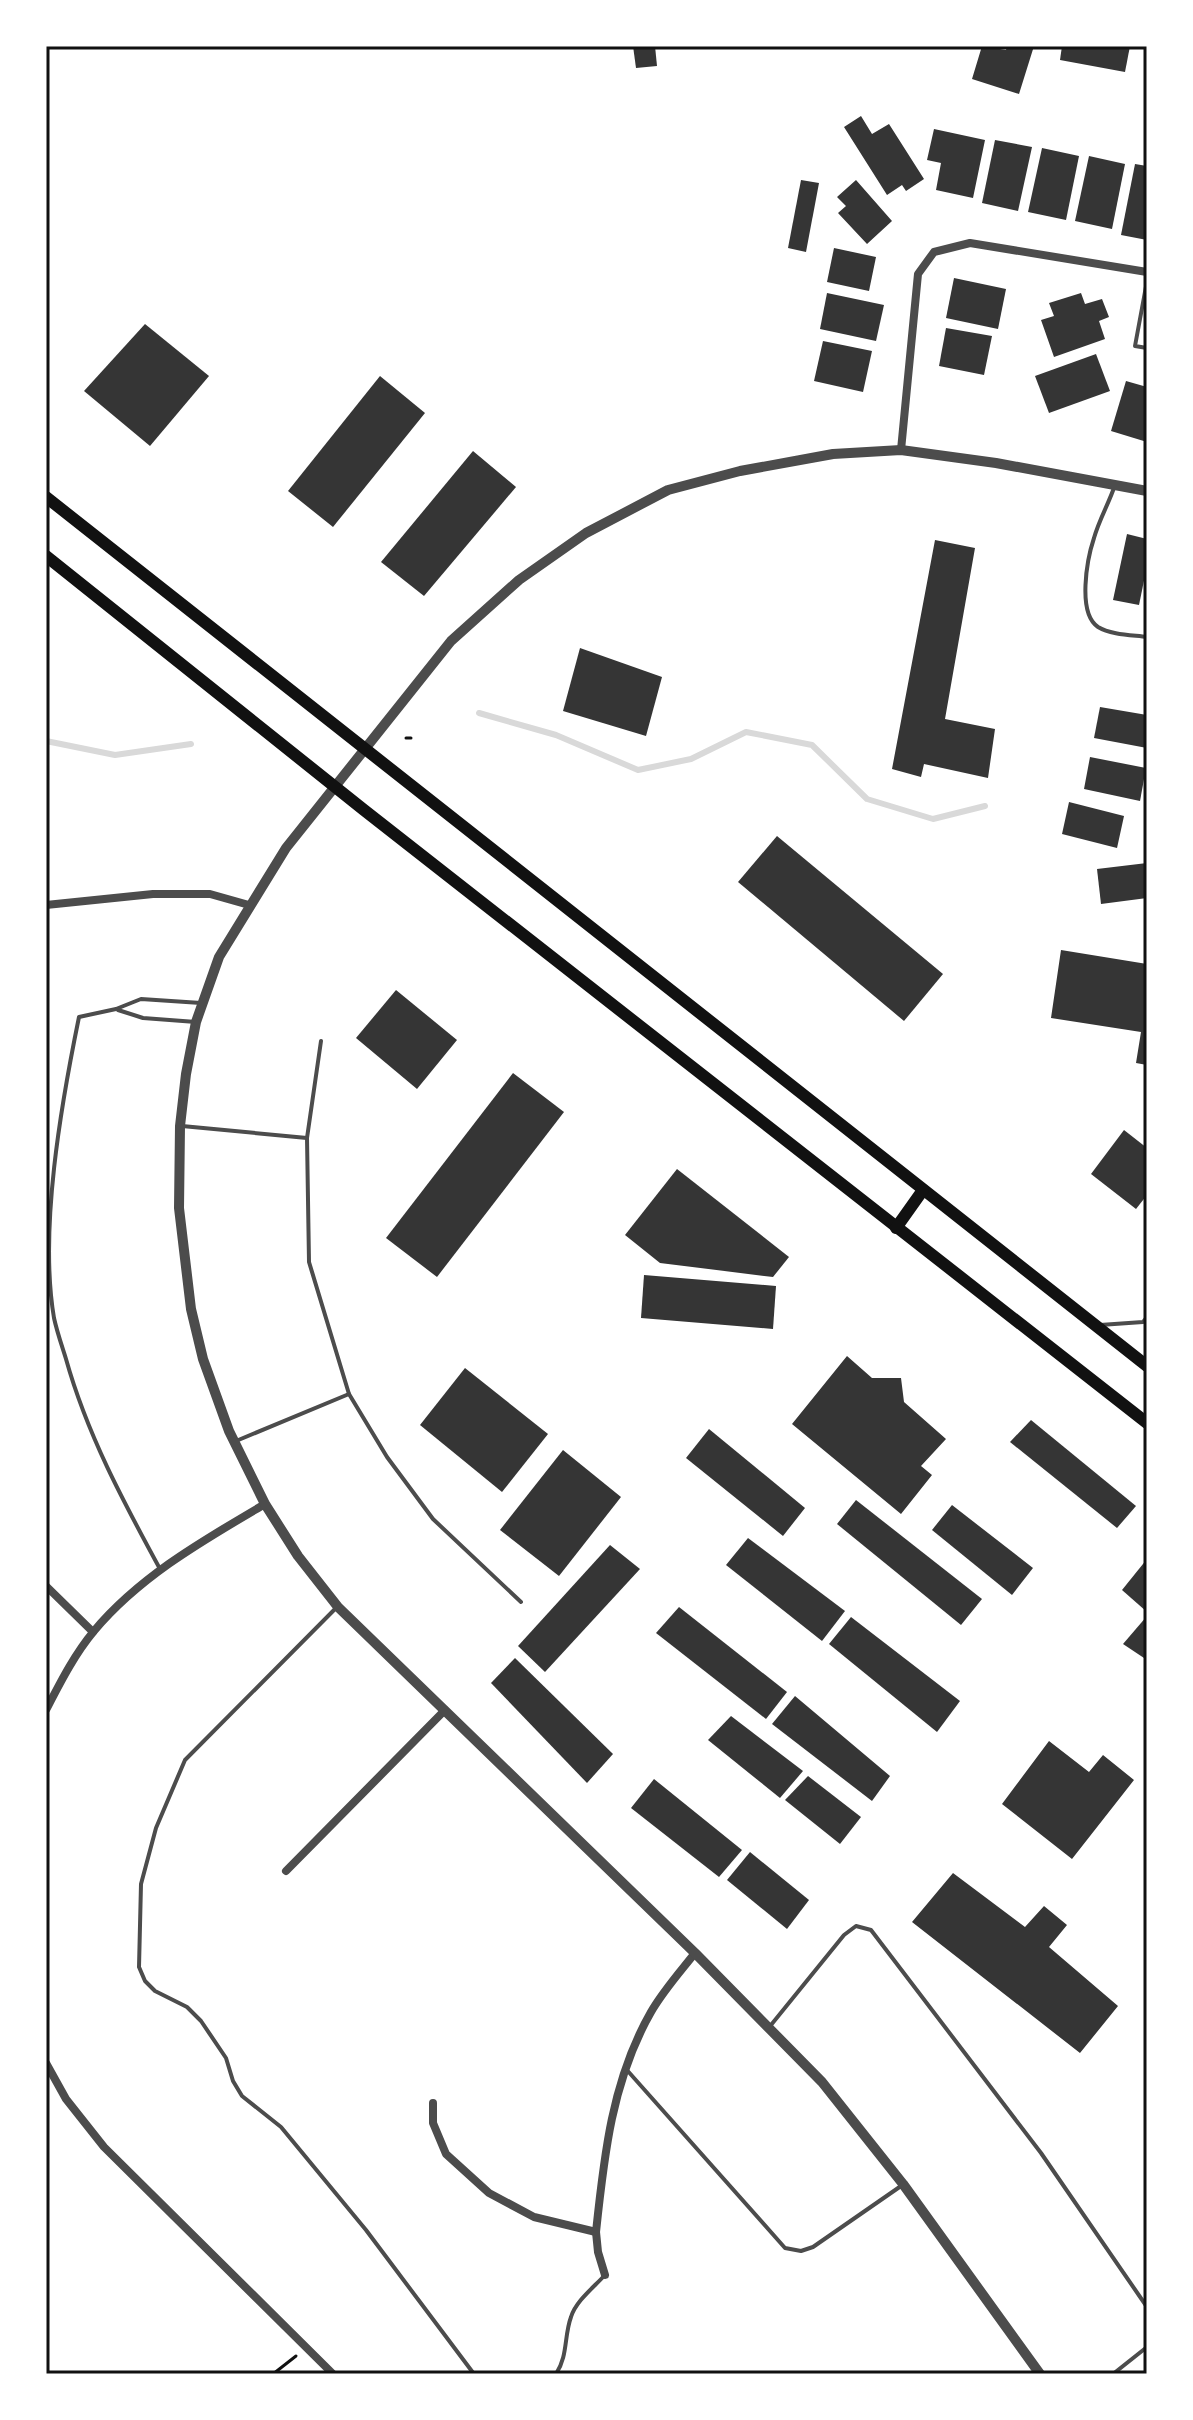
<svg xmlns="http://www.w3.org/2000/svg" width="1193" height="2420" font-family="'Exo 2',sans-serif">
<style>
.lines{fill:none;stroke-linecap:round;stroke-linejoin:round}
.stream{stroke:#d9d9d9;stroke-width:6}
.building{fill:#353535}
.path{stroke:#111;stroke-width:3}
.service{stroke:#4c4c4c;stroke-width:4}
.minor{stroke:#4c4c4c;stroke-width:8}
.tertiary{stroke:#4c4c4c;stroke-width:10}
.primary{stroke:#111;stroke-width:12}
.neatline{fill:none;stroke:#111;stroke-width:3}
</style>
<rect width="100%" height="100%" fill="#fff"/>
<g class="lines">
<g class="stream">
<path d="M479,713l77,22 82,35 53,-11 55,-27 66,13 55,54 66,20 52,-13"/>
<path d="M46,741l69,14 76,-11"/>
</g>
</g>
<g class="building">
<path d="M633,46h22l2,20 -21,2z"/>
<path d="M982,46l24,4 1,-4h27l-15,48 -47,-15z"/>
<path d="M1062,46h68l-5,26 -65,-12z"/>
<path d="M861,116l11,18 17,-10 35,55 -18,12 -4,-6 -15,10 -43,-68z"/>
<path d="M934,129l51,11 -12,58 -37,-8 5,-27 -14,-3z"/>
<path d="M995,140l37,7 -14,64 -36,-8z"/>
<path d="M1042,148l37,8 -13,64 -38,-8z"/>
<path d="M1089,156l36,8 -13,65 -37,-8z"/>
<path d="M1135,164l12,2v74l-26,-5z"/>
<path d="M801,180l18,3 -13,69 -18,-4z"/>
<path d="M856,180l36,41 -25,23 -29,-31 8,-7 -9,-9z"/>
<path d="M834,248l42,9 -7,34 -42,-9z"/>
<path d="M954,278l52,11 -8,40 -52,-11z"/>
<path d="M827,293l57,12 -8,36 -56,-12z"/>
<path d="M1081,293l4,11 17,-5 7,18 -10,4 6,18 -51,18 -13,-37 13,-4 -5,-13z"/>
<path d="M145,324l64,52 -59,70 -66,-55z"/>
<path d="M946,328l46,8 -8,39 -45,-9z"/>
<path d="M823,341l49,10 -9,41 -49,-11z"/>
<path d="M1096,354l14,37 -61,22 -14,-37z"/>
<path d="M380,376l45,37 -92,114 -45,-36z"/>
<path d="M1126,381l21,6v55l-36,-11z"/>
<path d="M473,451l43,36 -92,109 -43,-34z"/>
<path d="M1127,534l20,5v27l-8,39 -26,-5z"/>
<path d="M935,540l40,8 -30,171 50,10 -7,49 -64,-14 -3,13 -29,-8z"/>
<path d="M580,648l82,29 -16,59 -83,-25z"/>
<path d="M1100,707l47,8v33l-53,-10z"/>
<path d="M1090,757l56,11 -6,33 -56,-12z"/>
<path d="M1069,802l55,14 -7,32 -55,-14z"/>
<path d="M777,836l166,138 -39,47 -166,-139z"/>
<path d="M1147,863v35l-46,6 -4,-35z"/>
<path d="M1061,950l86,14v101l-11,-2 5,-31 -90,-14z"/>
<path d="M396,990l61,50 -40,49 -61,-51z"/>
<path d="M513,1073l51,39 -127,165 -51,-39z"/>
<path d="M1124,1130l23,18v47l-11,14 -45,-35z"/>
<path d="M677,1169l112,88 -16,20 -113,-14 -35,-28z"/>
<path d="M644,1275l132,11 -3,43 -132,-11z"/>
<path d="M847,1356l25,22h29l3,24 42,37 -25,27 11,9 -31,39 -109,-90z"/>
<path d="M465,1368l83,66 -46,58 -82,-67z"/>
<path d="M1031,1420l105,86 -19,22 -107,-86z"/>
<path d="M709,1429l96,79 -22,28 -97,-78z"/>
<path d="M563,1450l58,47 -62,79 -59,-46z"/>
<path d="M856,1500l126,99 -21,26 -124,-101z"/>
<path d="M952,1505l81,63 -21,27 -80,-65z"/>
<path d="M748,1538l97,73 -23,30 -96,-76z"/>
<path d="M610,1545l30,24 -95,103 -27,-26z"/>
<path d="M1147,1559v53l-25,-22z"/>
<path d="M679,1607l108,85 -21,27 -110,-86z"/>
<path d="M1147,1616v44l-24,-16z"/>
<path d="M851,1617l109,84 -23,31 -108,-88z"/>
<path d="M515,1658l98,96 -26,29 -96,-100z"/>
<path d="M795,1696l95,80 -18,25 -100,-77z"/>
<path d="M731,1716l72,55 -23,27 -72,-58z"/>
<path d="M1049,1741l40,31 14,-17 31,25 -62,79 -70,-55z"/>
<path d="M808,1776l53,41 -21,27 -55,-44z"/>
<path d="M654,1779l88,71 -23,27 -88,-69z"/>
<path d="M750,1852l59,48 -22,29 -60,-49z"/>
<path d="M953,1873l72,54 19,-21 23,19 -18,22 69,59 -38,47 -168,-131z"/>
</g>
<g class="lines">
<g class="path">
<path d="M406,738h5"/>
<path d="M273,2374l23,-18"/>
</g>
<g class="service">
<path d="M1147,281l-12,65 12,2"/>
<path d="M1115,485c-6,18 -16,35 -21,53 -7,21 -17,75 4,89 13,8 34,8 49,10"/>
<path d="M118,1010l25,8 53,4"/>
<path d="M321,1041l-14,97 2,124 40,132 38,63 46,62 88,83"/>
<path d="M182,1126l125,12"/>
<path d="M1100,1325l43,-3 4,-5"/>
<path d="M236,1441l113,-47"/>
<path d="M160,1569c-37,-68 -73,-135 -94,-210 -4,-13 -9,-27 -12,-41 -15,-88 7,-213 25,-301l37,-8 25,-10 60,4"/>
<path d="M336,1608l-151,152 -29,68 -15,56 -2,83 6,14 10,10 32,16 14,14 25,37 7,23 9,15 39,31 85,103 108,144"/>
<path d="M771,2025l73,-90 12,-9 15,4 170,223 106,154"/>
<path d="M626,2069l159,179 16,3 12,-4 88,-61"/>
<path d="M556,2374c12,-18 8,-38 15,-57 5,-16 22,-29 34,-42"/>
<path d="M1113,2374l34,-27"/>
</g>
<g class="minor">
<path d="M901,450l17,-176 16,-22 36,-9 177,29"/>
<path d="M46,905l107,-11h57l39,11"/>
<path d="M46,1586l47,46"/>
<path d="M46,1710c14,-27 28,-55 48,-79 46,-55 110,-91 171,-127"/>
<path d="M286,1871l159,-161"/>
<path d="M46,2063l20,36 38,48 229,227"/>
<path d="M433,2103v20l13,31 43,39 45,24 62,15"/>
<path d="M605,2275l-7,-23 -2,-20c8,-76 16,-152 55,-220 12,-21 29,-40 44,-59"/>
</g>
<path class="tertiary" d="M1040,2374l-137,-190 -81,-102 -127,-129 -357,-346 -40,-51 -33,-52 -36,-73 -26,-72 -12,-50 -12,-101 1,-82 6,-52 10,-52 23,-65 67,-109 165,-207 68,-61 67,-47 82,-43 72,-19 93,-17 68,-4 95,13 151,28"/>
<g class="primary">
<path d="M46,497l1101,869"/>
<path d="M46,556l318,254 783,613"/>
<path d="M896,1228l27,-38"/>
</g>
</g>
<rect width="1193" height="2420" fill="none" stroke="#ffffff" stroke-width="96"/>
<rect x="48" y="48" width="1097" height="2324" class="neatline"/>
</svg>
